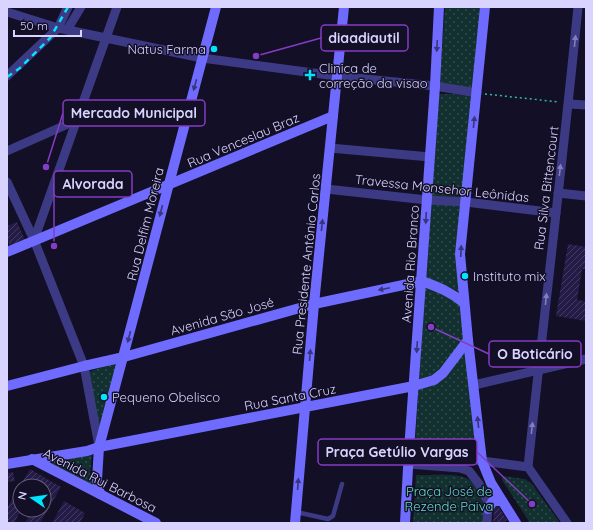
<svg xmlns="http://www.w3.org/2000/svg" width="593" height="530" font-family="Quicksand,sans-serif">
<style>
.park{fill:url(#park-dots)}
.building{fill:url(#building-hatch)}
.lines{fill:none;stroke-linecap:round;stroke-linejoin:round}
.path{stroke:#2fb8b0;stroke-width:1.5;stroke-dasharray:2 3;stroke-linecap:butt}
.service{stroke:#3d3a85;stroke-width:4.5}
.minor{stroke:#3d3a85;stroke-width:9}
.secondary{stroke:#6f6bff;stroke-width:10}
.rail{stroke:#00e5ff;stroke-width:2.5;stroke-dasharray:6 5;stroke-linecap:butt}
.oneway{fill:#837fbc}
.oneway2{fill:#38347d}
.poi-dot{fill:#00e5ff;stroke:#130f26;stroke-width:1.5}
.labels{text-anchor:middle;stroke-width:3;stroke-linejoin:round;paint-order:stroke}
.poi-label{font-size:13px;fill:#d9d4ff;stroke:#130f26;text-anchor:start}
.street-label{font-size:13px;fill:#d9d4ff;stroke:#130f26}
.park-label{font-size:13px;fill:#5fe0c0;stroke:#130f26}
.leader{fill:none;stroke:#843dc5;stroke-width:1.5}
.callout-dot{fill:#843dc5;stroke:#130f26;stroke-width:1.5}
.callout{fill:#130f26;stroke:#843dc5;stroke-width:1.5}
.callout-label{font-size:14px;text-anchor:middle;font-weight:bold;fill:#d9d4ff}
</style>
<defs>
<pattern id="park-dots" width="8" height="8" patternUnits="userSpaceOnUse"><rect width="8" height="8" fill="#12302f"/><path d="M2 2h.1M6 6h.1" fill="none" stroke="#344d4e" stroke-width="1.8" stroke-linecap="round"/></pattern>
<pattern id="building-hatch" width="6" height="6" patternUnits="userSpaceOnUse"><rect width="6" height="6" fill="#241b47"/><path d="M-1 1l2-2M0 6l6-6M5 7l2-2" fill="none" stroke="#433b63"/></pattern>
</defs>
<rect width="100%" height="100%" fill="#130f26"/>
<g class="park">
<path d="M445,7h39l-9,83 -31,-3 -4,-8z"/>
<path d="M439,94h14l21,3 -12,195 -23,-6 -13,-5z"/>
<path d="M425,287l37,15 18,160 -26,-4 -40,2z"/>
<path d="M121,361l-21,80 -12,-69z"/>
<path d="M92,454l-2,20 4,14 -51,-27z"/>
<path d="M416,475c43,0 69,-7 68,48h-71z"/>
<path d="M503,476l22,3 7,5 28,39h-30l-28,-43z"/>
</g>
<g class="building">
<path d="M17,222l8,18 -15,6 -3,-7v-13z"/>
<path d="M568,244l18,3v22h-4l-5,31 9,1v20l-30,-5z"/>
<path d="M30,469l31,18 -21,36h-15l8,-13h11v-24h-24v24h1l-7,13h-4l-3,-2v-13z"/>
<path d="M13,472l2,9 -8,1v-9z"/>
<path d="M64,501l21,12 -5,10h-28z"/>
<path d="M498,506l9,14 -5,3h-9l1,-16z"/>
</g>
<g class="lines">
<path class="path" d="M485,94l74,8"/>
<path class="service" d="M296,512l32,7 5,-3 9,-32"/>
<g class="minor">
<path d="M7,12l51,16 144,30 134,18 99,10 42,7"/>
<path d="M67,30l14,-23"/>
<path d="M7,76l51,-48 10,-21"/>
<path d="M569,104l17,1"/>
<path d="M330,148l100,9"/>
<path d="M7,151l70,-31"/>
<path d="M7,182l27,58 50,126 15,80"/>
<path d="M326,189l101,11 39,2 90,11"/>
<path d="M558,193l28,3"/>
<path d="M34,240l83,-233"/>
<path d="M474,385l112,-26"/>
<path d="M409,450l35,4 38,7 46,6 39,56"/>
<path d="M409,464l51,4 9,3 10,13 9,18 -1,21"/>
<path d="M528,467c16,-153 35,-307 50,-460"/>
</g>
<g class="secondary">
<path d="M485,7l-25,247 8,86 14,121 9,22 25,40"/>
<path d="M7,252l326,-136"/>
<path d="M7,386l77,-20 40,-9 190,-53 108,-23c16,6 29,11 42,22"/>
<path d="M32,459l124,64"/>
<path d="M7,464l80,-13 12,-4 315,-61 20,-6 9,-7 25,-33"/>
<path d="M100,494l-3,-14 2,-33 117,-440"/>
<path d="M488,509l5,-8h9"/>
<path d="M295,523l19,-219 30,-297"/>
<path d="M405,523l4,-73 26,-364 4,-79"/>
</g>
<path class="rail" d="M7,77l13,-9 30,-30 18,-31"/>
</g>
<defs><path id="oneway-solid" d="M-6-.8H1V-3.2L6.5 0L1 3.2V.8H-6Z"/></defs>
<g class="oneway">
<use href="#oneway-solid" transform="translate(575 41) rotate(-84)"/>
<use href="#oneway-solid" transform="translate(560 170) rotate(-83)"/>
<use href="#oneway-solid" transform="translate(546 299) rotate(-84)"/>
<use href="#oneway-solid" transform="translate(532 428) rotate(-84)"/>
</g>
<g class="oneway2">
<use href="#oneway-solid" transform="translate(437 46) rotate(93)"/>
<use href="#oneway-solid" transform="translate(195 85) rotate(105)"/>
<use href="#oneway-solid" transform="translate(474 122) rotate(-84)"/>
<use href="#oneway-solid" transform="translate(161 211) rotate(104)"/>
<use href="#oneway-solid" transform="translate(426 218) rotate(93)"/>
<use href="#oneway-solid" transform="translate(322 225) rotate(-84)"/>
<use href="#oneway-solid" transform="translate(461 251) rotate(-87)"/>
<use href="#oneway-solid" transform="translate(384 289) rotate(168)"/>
<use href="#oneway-solid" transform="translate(129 337) rotate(104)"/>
<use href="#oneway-solid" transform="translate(417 347) rotate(94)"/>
<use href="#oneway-solid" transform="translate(310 355) rotate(-85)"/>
<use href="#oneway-solid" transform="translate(478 422) rotate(-96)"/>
<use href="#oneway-solid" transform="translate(298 484) rotate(-86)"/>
</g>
<g class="poi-dot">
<circle cx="214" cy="49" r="4"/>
<path d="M308 69h4v4h4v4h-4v4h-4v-4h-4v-4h4z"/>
<circle cx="465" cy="276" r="4"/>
<circle cx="104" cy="397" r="4"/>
</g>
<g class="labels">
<g class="poi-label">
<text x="206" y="54" text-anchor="end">Natus Farma</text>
<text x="319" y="73">Clinica de<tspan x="319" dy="15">correção da visao</tspan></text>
<text x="473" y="281">Instituto mix</text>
<text x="112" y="402">Pequeno Obelisco</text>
</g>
<g class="street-label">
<text transform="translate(243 140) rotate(-23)" y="5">Rua Venceslau Braz</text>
<text transform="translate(442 188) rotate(6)" y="5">Travessa Monsehor Leônidas</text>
<text transform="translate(546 188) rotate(-83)" y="5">Rua Silva Bittencourt</text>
<text transform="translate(145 224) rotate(-76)" y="5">Rua Delfim Moreira</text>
<text transform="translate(306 264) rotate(-84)" y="5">Rua Presidente Antônio Carlos</text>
<text transform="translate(410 264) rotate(-86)" y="5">Avenida Rio Branco</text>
<text transform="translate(222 316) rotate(-16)" y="5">Avenida São José</text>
<text transform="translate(290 397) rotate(-11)" y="5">Rua Santa Cruz</text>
<text transform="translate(100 480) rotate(27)" y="5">Avenida Rui Barbosa</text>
</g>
<g class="park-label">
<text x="449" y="496">Praça José de<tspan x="449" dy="15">Rezende Paiva</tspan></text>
</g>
</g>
<path class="leader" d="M256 56L321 38M46 167L63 113M54 246L54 184M431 327L489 354M532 504L477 452"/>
<g class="callout-dot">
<circle cx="256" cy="56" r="4"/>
<circle cx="46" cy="167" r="4"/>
<circle cx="54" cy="246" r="4"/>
<circle cx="431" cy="327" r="4"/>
<circle cx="532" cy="504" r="4"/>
</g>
<g class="callout">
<rect x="321" y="25" width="87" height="26" rx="4"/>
<rect x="63" y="100" width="142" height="26" rx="4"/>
<rect x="54" y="171" width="78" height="26" rx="4"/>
<rect x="489" y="341" width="92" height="26" rx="4"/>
<rect x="318" y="439" width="159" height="26" rx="4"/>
</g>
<g class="callout-label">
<text x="364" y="43">diaadiautil</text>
<text x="134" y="118">Mercado Municipal</text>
<text x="93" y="189">Alvorada</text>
<text x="535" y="359">O Boticário</text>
<text x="397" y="457">Praça Getúlio Vargas</text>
</g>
<rect width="593" height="530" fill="none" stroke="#d9d4ff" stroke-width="16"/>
<g transform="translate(32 498) rotate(283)"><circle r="19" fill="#130f26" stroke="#625e7d"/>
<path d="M0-3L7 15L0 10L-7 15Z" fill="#00e5ff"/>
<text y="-6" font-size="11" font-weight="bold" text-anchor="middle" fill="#d9d4ff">N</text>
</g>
<path d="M14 30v6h67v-6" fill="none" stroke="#d9d4ff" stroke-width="2"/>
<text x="20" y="30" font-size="12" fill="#d9d4ff" stroke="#130f26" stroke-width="3" paint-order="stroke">50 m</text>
</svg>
